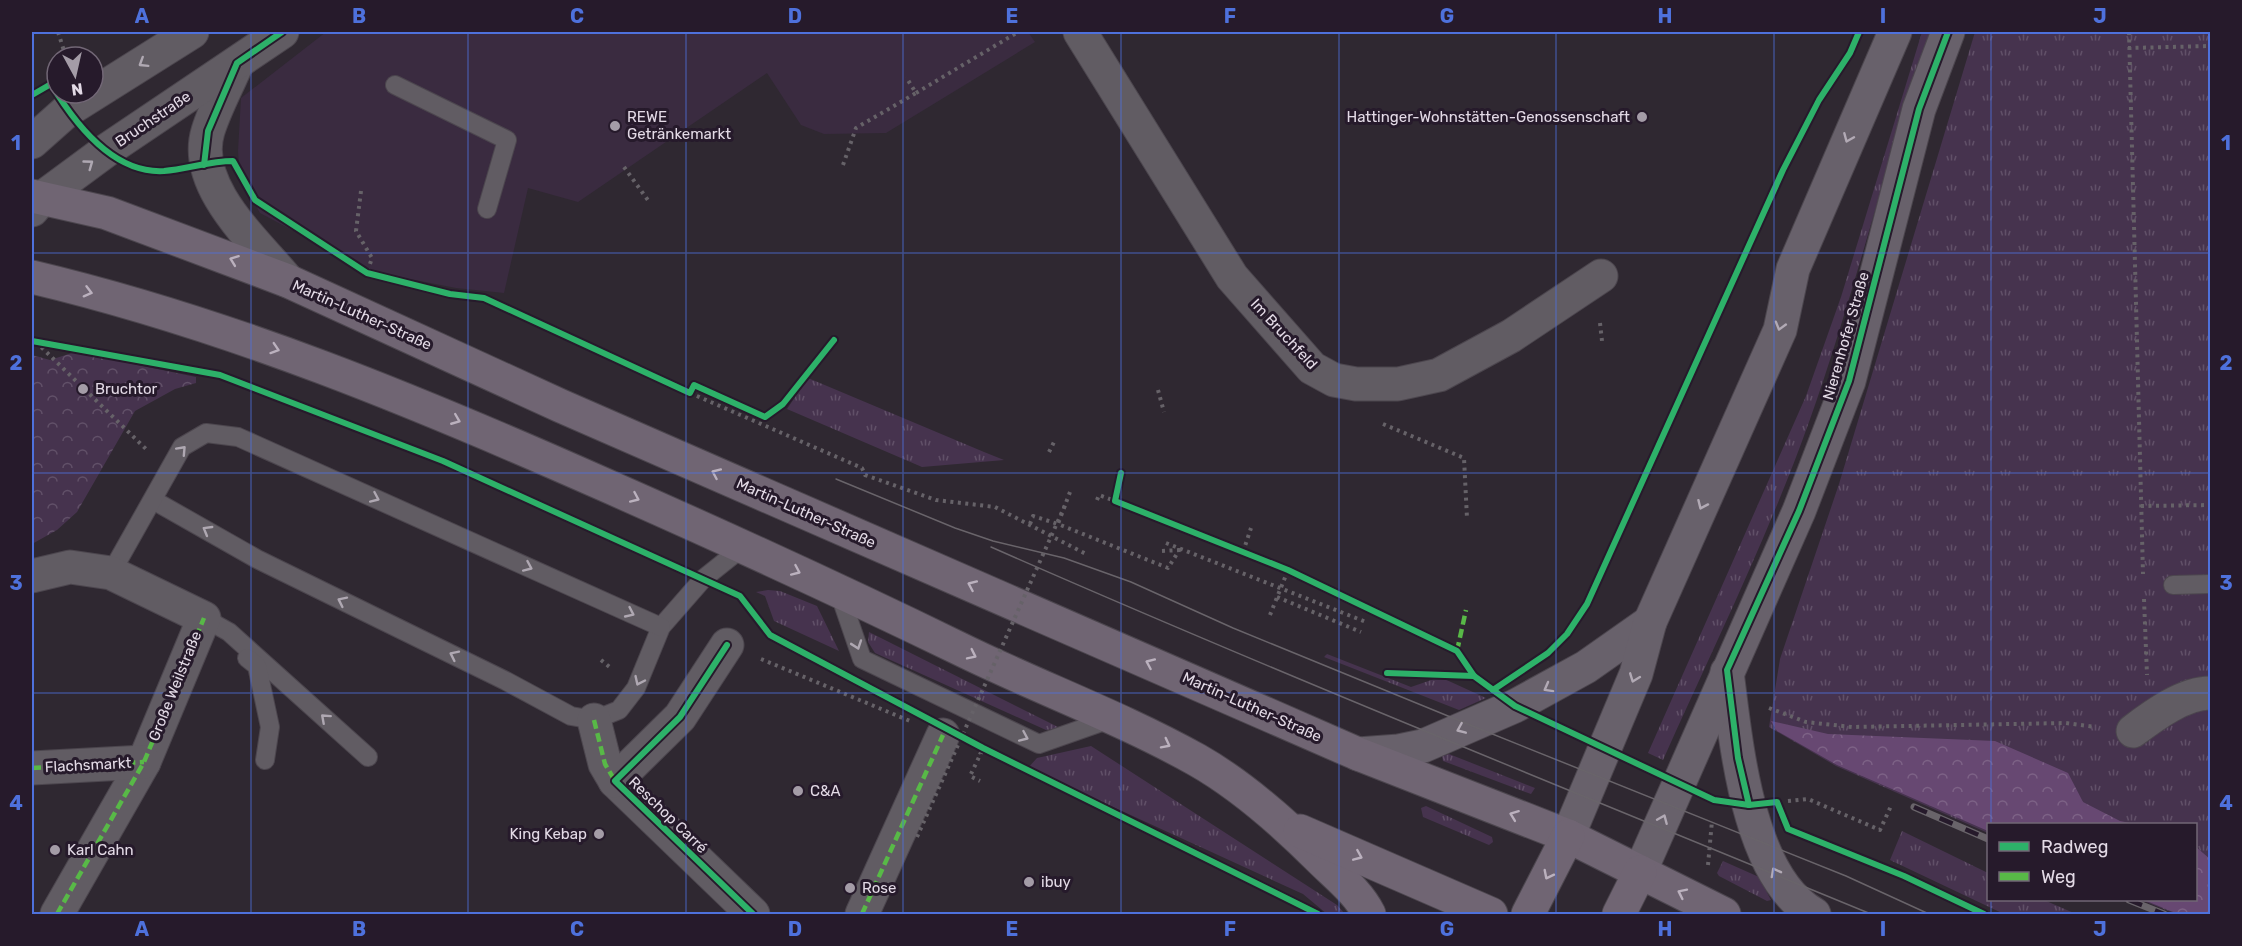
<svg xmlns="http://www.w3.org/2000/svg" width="2242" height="946" font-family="Rubik,sans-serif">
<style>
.built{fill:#3a2b40}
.grass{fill:url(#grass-tufts)}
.forest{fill:url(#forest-crowns)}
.park{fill:url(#park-crowns)}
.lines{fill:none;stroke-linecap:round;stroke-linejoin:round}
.lane-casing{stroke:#4c464e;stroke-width:20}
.street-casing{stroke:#4c464e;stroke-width:35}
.secondary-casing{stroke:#4c464e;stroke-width:35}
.primary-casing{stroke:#4c464e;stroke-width:35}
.path{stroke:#666268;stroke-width:4;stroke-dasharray:3 4.5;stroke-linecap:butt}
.lane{stroke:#615c63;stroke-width:18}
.street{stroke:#615c63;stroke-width:33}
.secondary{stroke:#68616b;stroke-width:33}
.primary{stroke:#706573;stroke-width:33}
.tram{stroke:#69646a;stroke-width:1.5}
.rail-casing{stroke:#69646a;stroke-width:7}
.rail{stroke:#261a2b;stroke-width:4.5;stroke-dasharray:14;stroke-linecap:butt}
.path-bridge{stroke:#666268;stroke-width:4;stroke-dasharray:3 4.5;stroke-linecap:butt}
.quiet{stroke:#58b947;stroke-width:4.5;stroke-dasharray:9 4.5;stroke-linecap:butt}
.cycleway-casing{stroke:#261a2b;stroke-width:10}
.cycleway{stroke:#2db169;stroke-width:6}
.oneway{stroke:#afa8b2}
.oneway2{stroke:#b2aab5}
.oneway3{stroke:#bbb1be}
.grid{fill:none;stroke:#4e71dc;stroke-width:1.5;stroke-opacity:0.55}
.poi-dot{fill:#a49ca7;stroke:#261a2b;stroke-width:2}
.labels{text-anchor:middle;stroke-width:6;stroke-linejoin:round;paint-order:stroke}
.poi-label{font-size:15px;fill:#e3dae6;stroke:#261a2b;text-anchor:start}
.street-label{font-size:15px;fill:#e3dae6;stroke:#261a2b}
.neatline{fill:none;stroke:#4e71dc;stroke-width:2}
.grid-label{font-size:20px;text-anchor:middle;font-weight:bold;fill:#4e71dc}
</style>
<defs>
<pattern id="grass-tufts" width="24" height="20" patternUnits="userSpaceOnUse" patternTransform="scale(1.5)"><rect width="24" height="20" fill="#46334e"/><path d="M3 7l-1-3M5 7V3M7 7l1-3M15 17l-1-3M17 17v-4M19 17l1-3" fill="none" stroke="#615068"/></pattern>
<pattern id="forest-crowns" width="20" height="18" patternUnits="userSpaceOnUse" patternTransform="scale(1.5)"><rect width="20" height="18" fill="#674872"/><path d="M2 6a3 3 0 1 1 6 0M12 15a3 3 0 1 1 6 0" fill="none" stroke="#7d6286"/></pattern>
<pattern id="park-crowns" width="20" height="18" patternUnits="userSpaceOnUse" patternTransform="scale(1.5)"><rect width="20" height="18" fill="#46334e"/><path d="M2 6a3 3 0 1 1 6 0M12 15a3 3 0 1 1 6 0" fill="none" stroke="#615068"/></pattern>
</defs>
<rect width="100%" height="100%" fill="#2f2831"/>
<path class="built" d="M326,32h702l7,10 -149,91 -62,1 -23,-9 -34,-52 -189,129 -50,-14 -24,105 -48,-5 -87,-17 -109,-58 -20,-36 -2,-26 3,-53z"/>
<g class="grass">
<path d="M1922,32h9c-45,128 -76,261 -122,390 -41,115 -96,226 -146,338l-15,-7 158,-357 35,-99z"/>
<path d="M1975,32h235v882h-34l-35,-14h55v-76h-208v9l-152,-67 -67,-39 11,-68 59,-175z"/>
<path d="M808,378l176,74 20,8 -82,7 -135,-58z"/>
<path d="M768,590l12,1 37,15 22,45 -65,-30 -9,-25 -9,-4z"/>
<path d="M869,632l191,96 -14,2 -171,-77 -7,-11z"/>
<path d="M1327,654l84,33 29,-10 46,21 -27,12 -135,-53z"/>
<path d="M1091,746l246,159 8,9h-18l-24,-20 -275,-126 9,-10z"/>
<path d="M1449,754l86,34 -4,6 -88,-33 -1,-5z"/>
<path d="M1426,806l66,31 1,5 -4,3 -66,-28 -2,-9z"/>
<path d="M1902,831l86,42v27h56l32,14h-72l-114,-54z"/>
<path d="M1723,861l36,16 12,23 -4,1 -48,-25 -2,-3z"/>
</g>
<g class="forest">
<path d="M1771,721l57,13 167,7 73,32 15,29 37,19 15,3h-147v7l-151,-66 -60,-34z"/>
<path d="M2196,847l14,12v55h-32l-34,-14h52z"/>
</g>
<path class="park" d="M75,352l121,25v6l-21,6 -40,22 -58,101 -20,18 -25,14v-189l18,5z"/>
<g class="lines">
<defs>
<g id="lane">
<path d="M395,85l112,55 -20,69"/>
<path d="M153,500l104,59 249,122 65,35 23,4 25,-10 17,-22 25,-61 42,-48 40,-32"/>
<path d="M111,573l71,-126 24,-14 32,4 423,190"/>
<path d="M2173,585l37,-1"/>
<path d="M839,592l23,67 177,85 74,-26"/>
<path d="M204,618l25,14 139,125"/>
<path d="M247,658l10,8 13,61 -5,33"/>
</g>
<g id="street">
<path d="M1080,32l152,245 80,91 22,12 22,4h42l41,-9 72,-39 90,-60"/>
<path d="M237,63c-9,22 -22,45 -29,68 -17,55 48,111 80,150"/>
<path d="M32,142l36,-32 124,-78"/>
<path d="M32,210l10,-12 65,-48 175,-118"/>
<path d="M32,576l38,-9 41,6 93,45 -60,144 -87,152"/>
<path d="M727,645l-47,72 -65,64 138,133"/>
<path d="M594,720l11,44 10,17"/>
<path d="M2133,731c21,-16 51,-38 77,-38"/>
<path d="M32,768l112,-6"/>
<path d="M862,914l81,-179"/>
</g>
<g id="secondary">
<path d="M1727,672c9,69 20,204 87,242"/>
<path d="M1358,754l41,-3 24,-5 92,-40 71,-39 64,-45"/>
<path d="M1568,836l68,-162 14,-52 130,-292 13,-61 102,-237"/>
<path d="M1640,872l159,-361 50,-130 70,-272 29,-77"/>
</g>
<g id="primary">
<path d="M32,196l75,17 181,68 273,125 797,348 210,82 156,78"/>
<path d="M32,277c198,47 386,125 571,207 120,53 238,107 355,164 79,39 162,69 239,112 44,25 87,63 123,99 17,17 38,33 49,55"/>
<path d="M1300,831l191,83"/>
<path d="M1528,914l40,-78"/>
<path d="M1619,914l21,-42"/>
</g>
</defs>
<use href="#lane" class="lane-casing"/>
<use href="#street" class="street-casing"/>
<use href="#secondary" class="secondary-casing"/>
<use href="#primary" class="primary-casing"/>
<g class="path">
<path d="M58,32l8,25"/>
<path d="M2129,32l14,542"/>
<path d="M2128,48l82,-2"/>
<path d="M916,93l102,-61"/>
<path d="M843,165l13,-37 60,-35 -10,-16"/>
<path d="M624,167l26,36"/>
<path d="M147,171l23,-1"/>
<path d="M361,191l-5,40 16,27 -5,15"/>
<path d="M1600,323l2,18"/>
<path d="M32,341l188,34 223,86 230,104"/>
<path d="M36,342l110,107"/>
<path d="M1158,390l6,22"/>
<path d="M690,393l172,75 3,7 71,25 59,7 93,48"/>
<path d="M1383,424l81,34 3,60"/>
<path d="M1049,452l5,-10"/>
<path d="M1121,473l-6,28 173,69 169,81 17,25 6,5"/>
<path d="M1070,492l-12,32 110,44 12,-19"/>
<path d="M1097,500l2,-5 16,6"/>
<path d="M2141,506l69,-1"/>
<path d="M1030,524l3,-8 25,8"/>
<path d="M1166,543l200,79"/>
<path d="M1162,551l18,-1"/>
<path d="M1243,552l8,-24"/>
<path d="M734,594l6,2 16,20"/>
<path d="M1277,597l84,35"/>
<path d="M2144,599l3,76"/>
<path d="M1270,615l18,-45"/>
<path d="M760,622l10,13 61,32"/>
<path d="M761,659l149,62"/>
<path d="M601,660l11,9"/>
<path d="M1387,673l86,3"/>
<path d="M1769,708l37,14 46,5 214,-4 29,4"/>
<path d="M979,752l2,1 -11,23 10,5"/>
<path d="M1788,801l20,-2 72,31 11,-24"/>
<path d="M1708,865l4,-44"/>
</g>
<use href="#lane" class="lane"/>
<use href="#street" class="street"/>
<use href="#secondary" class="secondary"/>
<use href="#primary" class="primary"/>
<g class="tram">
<path d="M836,479l119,49 38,13 71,17 67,24 102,46 237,97 376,151 83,38"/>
<path d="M991,547c291,128 586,246 880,367"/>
</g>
<defs>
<g id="rail">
<path d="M1914,807l74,32"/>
<path d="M2129,900l35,14"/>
</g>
</defs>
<use href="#rail" class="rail-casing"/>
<use href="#rail" class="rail"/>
<path class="path-bridge" d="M917,837l149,-334"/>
<g class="quiet">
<path d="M1457,651l9,-41"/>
<path d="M594,720l11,44 10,17"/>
<path d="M32,768l112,-6"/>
<path d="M57,914l87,-152 60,-144"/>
<path d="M862,914l81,-179"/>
</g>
<defs>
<g id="cycleway">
<path d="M32,95l19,-11c24,40 62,90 113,87 23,-2 46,-10 69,-10l22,39 112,73 83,21 34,4 206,95 4,-8 71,32 18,-13 51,-64"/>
<path d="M204,165l4,-34 29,-68 45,-31"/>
<path d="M32,341l188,34 223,86 297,135 30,39 213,113 335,166"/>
<path d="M1121,473l-6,28 173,69 169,81 17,25 41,30 199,94 35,5 28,-3 11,27 116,47 80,38"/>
<path d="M727,645l-47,72 -65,64 138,133"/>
<path d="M1387,673l87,3"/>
<path d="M1493,690l55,-37 19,-19 20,-30 196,-434 36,-70 31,-47 9,-21"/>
<path d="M1749,805l-11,-47 -11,-88 72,-159 50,-130 70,-272 29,-77"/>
</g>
</defs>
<use href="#cycleway" class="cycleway-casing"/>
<use href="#cycleway" class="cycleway"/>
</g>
<defs><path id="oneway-chevron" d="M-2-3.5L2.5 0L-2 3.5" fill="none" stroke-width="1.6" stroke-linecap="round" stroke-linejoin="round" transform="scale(1.5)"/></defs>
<g class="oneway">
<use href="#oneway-chevron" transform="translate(143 63) rotate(148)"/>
<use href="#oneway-chevron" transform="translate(89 164) rotate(-36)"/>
<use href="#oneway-chevron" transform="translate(182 450) rotate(-47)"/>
<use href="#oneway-chevron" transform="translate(375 498) rotate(24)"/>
<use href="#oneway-chevron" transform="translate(207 530) rotate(-150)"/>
<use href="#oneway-chevron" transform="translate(528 567) rotate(24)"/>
<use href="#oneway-chevron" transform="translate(342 601) rotate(-154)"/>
<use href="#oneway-chevron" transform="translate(630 613) rotate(25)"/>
<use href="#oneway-chevron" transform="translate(857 645) rotate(71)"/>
<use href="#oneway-chevron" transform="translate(454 655) rotate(-154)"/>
<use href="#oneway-chevron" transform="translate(639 681) rotate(115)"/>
<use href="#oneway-chevron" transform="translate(325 718) rotate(-138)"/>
<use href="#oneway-chevron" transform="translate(1024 737) rotate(24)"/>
</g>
<g class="oneway2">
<use href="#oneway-chevron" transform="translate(1848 138) rotate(113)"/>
<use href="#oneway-chevron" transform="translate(1780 326) rotate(106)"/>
<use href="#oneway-chevron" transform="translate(1702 505) rotate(114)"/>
<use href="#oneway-chevron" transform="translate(1634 678) rotate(111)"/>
<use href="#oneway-chevron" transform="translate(1548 688) rotate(151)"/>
<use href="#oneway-chevron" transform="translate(1461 729) rotate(157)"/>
<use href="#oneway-chevron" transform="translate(1663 819) rotate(-67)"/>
<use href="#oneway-chevron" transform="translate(1775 872) rotate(-118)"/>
</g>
<g class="oneway3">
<use href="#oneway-chevron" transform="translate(234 260) rotate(-159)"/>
<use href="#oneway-chevron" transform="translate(88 292) rotate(15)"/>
<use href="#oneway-chevron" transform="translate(275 349) rotate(18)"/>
<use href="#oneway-chevron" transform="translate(456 420) rotate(22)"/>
<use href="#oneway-chevron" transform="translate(716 473) rotate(-156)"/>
<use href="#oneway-chevron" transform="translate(635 498) rotate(24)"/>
<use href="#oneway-chevron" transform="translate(796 571) rotate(24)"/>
<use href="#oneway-chevron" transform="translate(972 585) rotate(-156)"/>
<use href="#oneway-chevron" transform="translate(972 655) rotate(26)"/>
<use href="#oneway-chevron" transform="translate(1150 663) rotate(-156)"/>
<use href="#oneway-chevron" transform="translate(1166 744) rotate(27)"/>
<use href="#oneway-chevron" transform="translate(1514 815) rotate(-159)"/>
<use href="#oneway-chevron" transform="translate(1358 856) rotate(23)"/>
<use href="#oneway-chevron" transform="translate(1548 875) rotate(117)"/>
<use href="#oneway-chevron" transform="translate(1682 893) rotate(-154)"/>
</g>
<path class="grid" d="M251,32v882M468,32v882M686,32v882M903,32v882M1121,32v882M1339,32v882M1556,32v882M1774,32v882M1991,32v792M32,253h2178M32,473h2178M32,693h2178M1991,900v14"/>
<g class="poi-dot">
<circle cx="1642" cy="117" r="6"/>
<circle cx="615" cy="126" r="6"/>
<circle cx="83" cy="389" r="6"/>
<circle cx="798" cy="791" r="6"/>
<circle cx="599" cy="834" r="6"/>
<circle cx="55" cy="850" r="6"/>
<circle cx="1029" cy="882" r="6"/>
<circle cx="850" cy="888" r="6"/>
</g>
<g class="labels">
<g class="poi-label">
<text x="627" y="122">REWE<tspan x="627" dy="17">Getränkemarkt</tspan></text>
<text x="1630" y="122" text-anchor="end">Hattinger-Wohnstätten-Genossenschaft</text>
<text x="95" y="394">Bruchtor</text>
<text x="810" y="796">C&amp;A</text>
<text x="587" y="839" text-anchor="end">King Kebap</text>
<text x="67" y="855">Karl Cahn</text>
<text x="1041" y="887">ibuy</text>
<text x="862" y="893">Rose</text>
</g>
<g class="street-label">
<text transform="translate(153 119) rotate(-34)" y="5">Bruchstraße</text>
<text transform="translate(362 315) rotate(24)" y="5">Martin-Luther-Straße</text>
<text transform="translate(1284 334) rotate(47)" y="5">Im Bruchfeld</text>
<text transform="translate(1846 336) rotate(-74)" y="5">Nierenhofer Straße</text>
<text transform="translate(806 513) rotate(24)" y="5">Martin-Luther-Straße</text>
<text transform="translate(175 686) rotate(-68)" y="5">Große Weilstraße</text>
<text transform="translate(1252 707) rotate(24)" y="5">Martin-Luther-Straße</text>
<text transform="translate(88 765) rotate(-3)" y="5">Flachsmarkt</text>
<text transform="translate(668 815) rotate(44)" y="5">Reschop Carré</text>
</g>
</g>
<rect width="2242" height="946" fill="none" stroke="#261a2b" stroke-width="66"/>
<rect x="1987" y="823" width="210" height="78" fill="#261a2b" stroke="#726776" stroke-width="1.5"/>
<rect x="1999" y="842" width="30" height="9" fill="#2db169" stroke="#726776" stroke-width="1.5"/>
<text x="2041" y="853" font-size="18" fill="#e3dae6">Radweg</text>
<rect x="1999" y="872" width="30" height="9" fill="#58b947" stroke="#726776" stroke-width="1.5"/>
<text x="2041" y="883" font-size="18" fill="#e3dae6">Weg</text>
<g transform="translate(75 75) rotate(172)"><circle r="28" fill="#261a2b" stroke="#726776" stroke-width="1.5"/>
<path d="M0-4.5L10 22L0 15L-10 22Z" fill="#a49ca7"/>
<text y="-9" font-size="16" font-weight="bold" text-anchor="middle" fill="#e3dae6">N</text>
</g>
<rect x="33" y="33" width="2176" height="880" class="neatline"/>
<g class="grid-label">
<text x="142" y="23">A</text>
<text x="359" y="23">B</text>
<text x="577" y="23">C</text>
<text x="795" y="23">D</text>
<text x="1012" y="23">E</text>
<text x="1230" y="23">F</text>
<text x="1447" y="23">G</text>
<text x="1665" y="23">H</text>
<text x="1883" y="23">I</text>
<text x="2100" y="23">J</text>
<text x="16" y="150">1</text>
<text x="2226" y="150">1</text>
<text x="16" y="370">2</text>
<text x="2226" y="370">2</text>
<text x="16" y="590">3</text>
<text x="2226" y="590">3</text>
<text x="16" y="810">4</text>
<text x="2226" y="810">4</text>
<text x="142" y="936">A</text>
<text x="359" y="936">B</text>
<text x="577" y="936">C</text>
<text x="795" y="936">D</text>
<text x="1012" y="936">E</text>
<text x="1230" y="936">F</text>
<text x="1447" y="936">G</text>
<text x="1665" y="936">H</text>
<text x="1883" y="936">I</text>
<text x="2100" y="936">J</text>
</g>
</svg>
